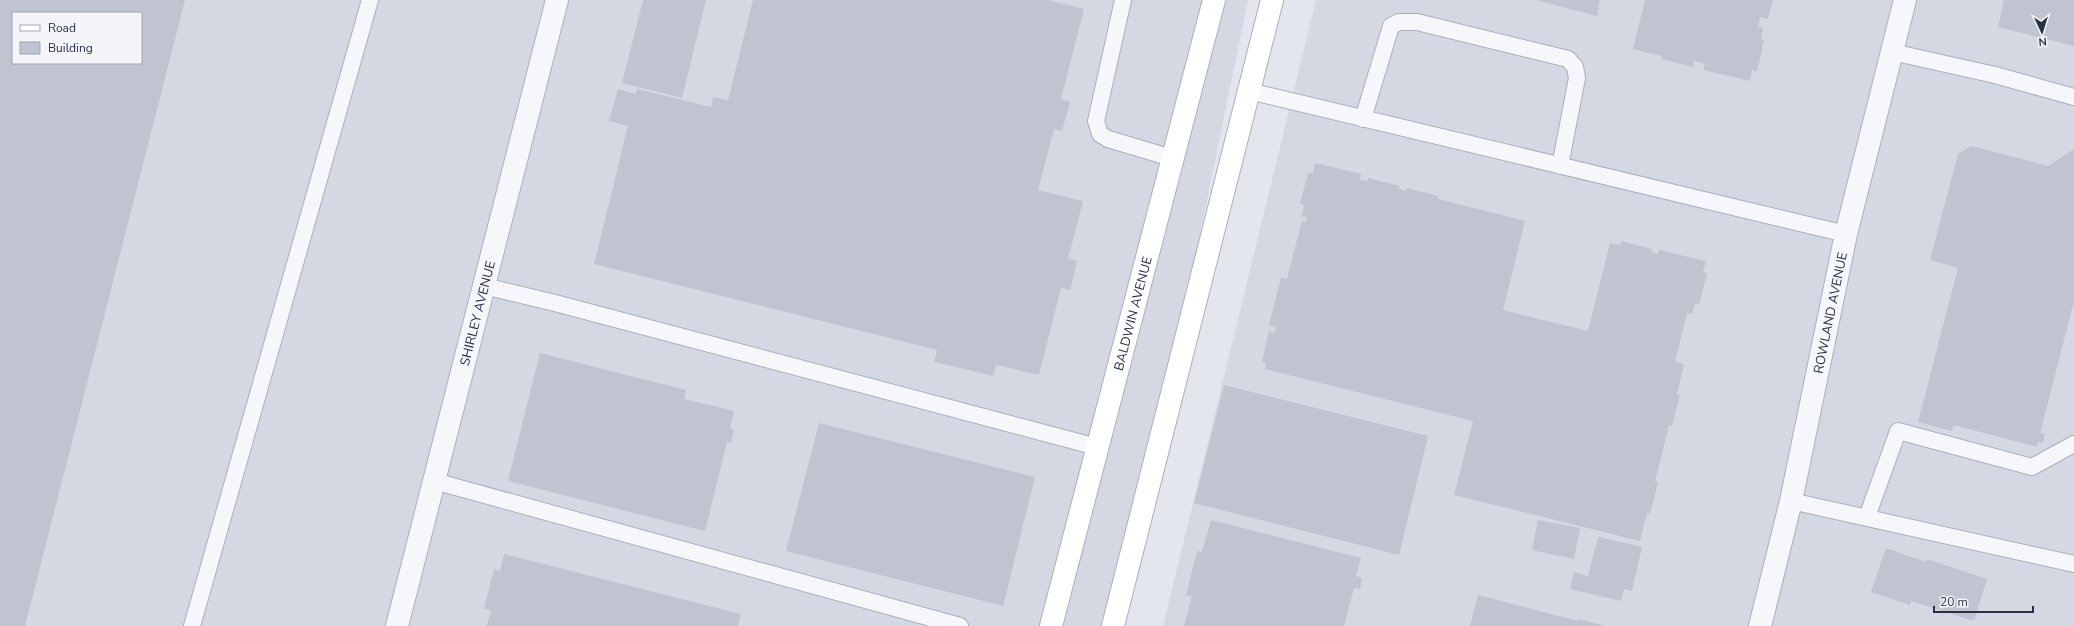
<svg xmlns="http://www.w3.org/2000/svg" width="2074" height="626" font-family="'Nunito Sans',sans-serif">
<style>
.built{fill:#d4d8e2;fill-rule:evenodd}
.building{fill:#bfc4d0;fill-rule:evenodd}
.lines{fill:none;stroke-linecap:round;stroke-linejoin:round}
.lane-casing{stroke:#abafba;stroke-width:18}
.street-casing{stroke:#abafba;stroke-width:24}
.secondary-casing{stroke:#abafba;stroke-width:24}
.lane{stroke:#f6f7fa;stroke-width:16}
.street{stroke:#f6f7fa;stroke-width:22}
.secondary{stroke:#fff;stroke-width:22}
.labels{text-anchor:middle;stroke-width:3.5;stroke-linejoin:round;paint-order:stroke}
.street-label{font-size:13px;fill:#283047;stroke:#f3f5f9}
</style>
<rect width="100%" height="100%" fill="#e3e6ec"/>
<g class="built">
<path d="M0,0h1248l-99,482 -36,144h-1113zM13,13h128v50h-128z"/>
<path d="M1316,0h758v626h-911z"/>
</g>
<g class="building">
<path d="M0,0h185l-160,626h-25zM13,13h128v50h-128z"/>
<path d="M643,0h63l-24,98 -60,-15z"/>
<path d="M753,0h294l37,9 -23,90 9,3 -8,29 -8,-2 -16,61 45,11 -15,58 9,2 -7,29 -9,-2 -22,87 -43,-10 -3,11 -49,-12 -10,-2 3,-12 -343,-86 34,-138 -19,-5 9,-32 18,5 1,-5 74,18 2,-10 15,3z"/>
<path d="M1536,0h64l-3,16z"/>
<path d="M1645,0h128l-5,19 -8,-2 -2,10 5,1 -2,11 3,1 -7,32 -5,-2 -2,11 -47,-11 2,-6 -11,-3 -1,6 -32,-8 1,-3 -29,-7z"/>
<path d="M2004,0h70v46l-76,-19z"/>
<path d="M1971,146l77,20 26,-17v152l-34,132 5,1 -2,9 -5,-1 -1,5 -83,-22 -2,6 -34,-9 40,-154 -28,-8 28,-106z"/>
<path d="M1315,163l46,11 -1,6 8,1v-3l32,8 -1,3 7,2 1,-3 31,8v3l87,22 -22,89 85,21 22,-88 10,2 1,-4 31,8 -1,3 7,2 1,-4 47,11 -3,11 4,1 -8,32 -4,-2 -3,11 -5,-1 -12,49 9,2 -7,30h3l-8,32 -3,-1 -14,57h3l-8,32 -3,-1 -7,28 -186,-46 19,-74 -208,-52 1,-6 -4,-1 7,-31 5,2 2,-6 -7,-2 12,-47 6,1 15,-58 4,1 1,-5 -5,-1 2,-11 -4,-1 8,-31h5z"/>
<path d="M540,353l146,37 -2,9 50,12 -4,17 4,2 -3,13 -4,-1 -22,89 -197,-50z"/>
<path d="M1224,385l204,51 -29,119 -205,-52z"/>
<path d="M819,423l216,54 -32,129 -217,-55z"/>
<path d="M1211,520l150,38 -5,18 6,2 -2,11 -6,-1 -10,38h-160l8,-30 -6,-1 11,-44 5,1z"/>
<path d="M1538,520l42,8 -6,31 -42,-9z"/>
<path d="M1598,537l44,10 -10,44 -8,-2 -3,12 -51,-12 4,-17 14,4z"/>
<path d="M1886,548l40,14 1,-3 60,20 -13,42 -63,-20 -1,4 -39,-13z"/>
<path d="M504,554l237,60 -3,12h-251l4,-16 -7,-1 10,-40 6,2z"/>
<path d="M1478,595l100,26 1,-2 26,7h-135z"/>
</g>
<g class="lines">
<defs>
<g id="lane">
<path d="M1123,0l-27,121 4,13 8,5 64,19"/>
<path d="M1892,52l103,23 79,22"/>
<path d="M1249,91l597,143"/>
<path d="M1363,119l28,-93 8,-4h18l151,37 7,8 2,11 -17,88"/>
<path d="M484,286l71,17 542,144"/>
<path d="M434,481l526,145"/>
<path d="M1791,501l283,63"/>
<path d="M1867,517l31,-86 134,36 42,-23"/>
<path d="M192,626l178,-626"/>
</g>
<g id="street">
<path id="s1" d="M397,626l160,-626"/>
<path id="s2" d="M1760,626l31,-125 55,-267 59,-234"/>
</g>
<g id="secondary">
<path id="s3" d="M1051,626l163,-626"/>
<path d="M1113,626l159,-626"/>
</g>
</defs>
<use href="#lane" class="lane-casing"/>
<use href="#street" class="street-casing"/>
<use href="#secondary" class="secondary-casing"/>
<use href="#lane" class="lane"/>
<use href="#street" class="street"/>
<use href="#secondary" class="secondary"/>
</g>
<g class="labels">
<g class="street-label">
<text dy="5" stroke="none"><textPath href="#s2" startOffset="321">ROWLAND AVENUE</textPath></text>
<text dy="5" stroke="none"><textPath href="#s1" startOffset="323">SHIRLEY AVENUE</textPath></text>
<text dy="5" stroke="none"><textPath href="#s3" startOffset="323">BALDWIN AVENUE</textPath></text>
</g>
</g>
<rect x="12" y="12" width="130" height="52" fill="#f3f5f9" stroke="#a2a6b2"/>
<rect x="20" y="25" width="20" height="6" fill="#ffffff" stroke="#a2a6b2"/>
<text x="48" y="32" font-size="12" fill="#283047">Road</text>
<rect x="20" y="42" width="20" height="12" fill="#bfc4d0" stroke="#a2a6b2"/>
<text x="48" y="52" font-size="12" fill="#283047">Building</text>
<g transform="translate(2042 32) rotate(176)" stroke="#f3f5f9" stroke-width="3" paint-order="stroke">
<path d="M0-3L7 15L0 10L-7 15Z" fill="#283047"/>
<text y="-6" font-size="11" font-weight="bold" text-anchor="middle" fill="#283047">N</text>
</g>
<path d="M1934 606v6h99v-6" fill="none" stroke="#283047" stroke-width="2"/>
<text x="1940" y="606" font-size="12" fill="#283047" stroke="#f3f5f9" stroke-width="3" paint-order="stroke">20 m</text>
</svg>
